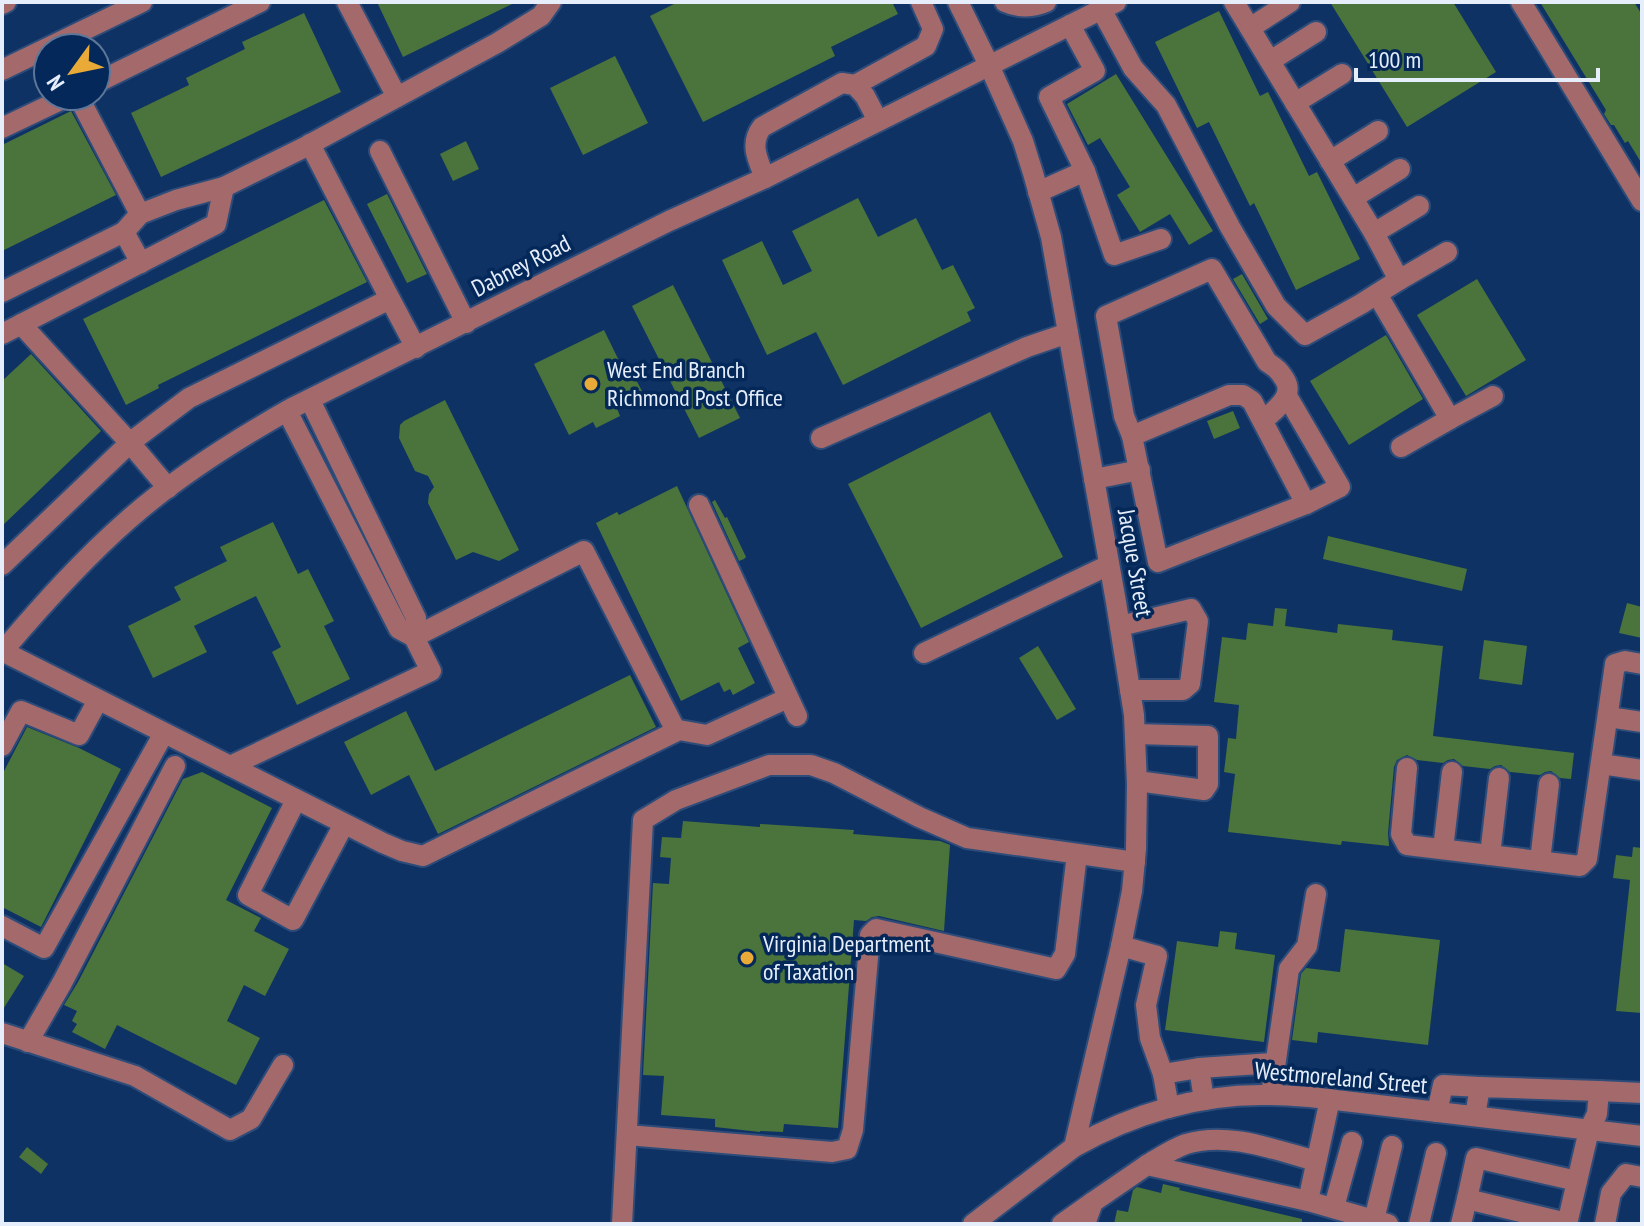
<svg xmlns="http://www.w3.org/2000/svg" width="1644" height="1226" font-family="'PT Sans Narrow',sans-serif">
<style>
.building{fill:#4a743b}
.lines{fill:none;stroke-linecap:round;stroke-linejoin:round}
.minor-casing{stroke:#2d4c79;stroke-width:24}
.minor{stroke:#a3696b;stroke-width:20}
.poi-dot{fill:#e9aa38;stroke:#042859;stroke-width:3}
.labels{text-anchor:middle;stroke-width:7;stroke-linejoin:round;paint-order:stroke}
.street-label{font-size:24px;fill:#e5eefa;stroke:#042859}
.poi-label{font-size:24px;fill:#e5eefa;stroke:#042859;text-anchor:start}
</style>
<rect width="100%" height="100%" fill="#0f3264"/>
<g class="building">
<path d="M377,2h139l-113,55z"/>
<path d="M678,2h214l6,12 -67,33 4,9 -132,66 -53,-106z"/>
<path d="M1330,2h123l43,70 -89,55z"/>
<path d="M1540,2h94l8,13v149l-14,-23 -3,2 -11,-18h-3l-7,-11 2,-4z"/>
<path d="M1219,11l41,85 8,-4 41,84 8,-4 43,87 -64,31 -42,-87 -4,3 -41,-84 -12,6 -42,-86z"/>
<path d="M304,13l37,79 -180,85 -30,-64 58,-28 -3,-7 59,-29 -3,-7z"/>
<path d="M615,56l33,67 -65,32 -33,-67z"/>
<path d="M1116,74l97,157 -24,14 -19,-31 -30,18 -23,-37 13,-8 -30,-49 -12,7 -21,-41z"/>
<path d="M71,111l45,84 -114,56v-106z"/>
<path d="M466,141l13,28 -26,12 -13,-27z"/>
<path d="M387,194l40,80 -20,9 -40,-79z"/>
<path d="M858,198l20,39 38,-19 26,52 11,-5 22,43 -8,4 4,9 -128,64 -27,-53 -49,23 -45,-95 40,-19 21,44 29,-14 -20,-40z"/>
<path d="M324,200l43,82 -209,103 1,3 -33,17 -43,-86z"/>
<path d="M1242,274l26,45 -8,5 -27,-45z"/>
<path d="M1477,279l49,81 -60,36 -49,-81z"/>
<path d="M673,285l67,133 -41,20 -67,-132z"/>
<path d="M604,330l22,45 6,-3 11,21 -27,13 4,10 -24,12 -3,-6 -24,13 -35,-71z"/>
<path d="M1386,335l37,64 -74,46 -39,-64z"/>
<path d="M31,354l70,77 -99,95v-145z"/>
<path d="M445,400l74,150 -20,11 -26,-9 -17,8 -28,-57 1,-9 5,-7 -6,-11 -13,-5 -16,-33 1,-13 4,-4z"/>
<path d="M1233,411l7,17 -26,11 -7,-18z"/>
<path d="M990,412l73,145 -142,71 -73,-144z"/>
<path d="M677,486l72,156 -11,6 17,35 -22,12 -3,-6 -6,3 -5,-10 -38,19 -85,-178 21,-11 2,3z"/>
<path d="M715,500l10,18 2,-1 19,40 -2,2 -5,2 -27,-59z"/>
<path d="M273,522l25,52 10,-5 26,52 -10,5 26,53 -53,26 -25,-53 9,-5 -25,-51 -62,30 13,26 -54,26 -25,-52 53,-26 -7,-13 53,-26 -7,-14z"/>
<path d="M1328,536l139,33 -5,22 -139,-32z"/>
<path d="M1627,603l15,4v31l-23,-5z"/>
<path d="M1275,608l12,1 -2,17 52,7 1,-9 55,6 -1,10 51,6 -10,90 141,17 -3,26 -11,-1 -9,-7 -6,1 -5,3 -30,-3 -9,-7 -6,1 -5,3 -27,-3 -9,-7 -6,1 -5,3 -26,-3 -10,-5 -10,5 -3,7 -6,66 1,13 -47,-5 -1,4 -113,-13 7,-58 -11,-2 4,-34 8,1 3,-34 -25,-3 8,-65 24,3 2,-17 25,3z"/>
<path d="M1484,640l43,6 -5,39 -43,-6z"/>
<path d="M1038,646l38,63 -19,11 -38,-62z"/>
<path d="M630,675l26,52 -218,107 -29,-59 -38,20 -27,-53 62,-31 29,60z"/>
<path d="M27,727l52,21 42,21 -80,158 -39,-20v-132z"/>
<path d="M202,772l70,36 -46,92 35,18 -7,13 35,18 -24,47 -21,-11 -17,36 33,17 -24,47 -119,-60 -12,24 -33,-17 5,-8 -5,-3 5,-10 -13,-6 14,-23 105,-203z"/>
<path d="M683,821l77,6v-3l17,1 77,5 -1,4 87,7 10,4 -6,86 -65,-15 -7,1 -6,4 -12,-1 -16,208 -54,-4 -1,8 -23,-1v1l-45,-5v-8l-54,-4 3,-39 -21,-1 10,-192 16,1 2,-26 -11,-1 2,-20 19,1z"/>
<path d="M1633,847l9,1v165l-26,-2 14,-131 -17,-2 3,-23 16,2z"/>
<path d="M1345,929l95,11 -12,105 -110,-13 -1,11 -25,-3 9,-66 5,-6 34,4z"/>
<path d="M1220,931l17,2 -2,16 40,6 -11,87 -99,-12 12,-89 41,6z"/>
<path d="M2,963l22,13 -22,35z"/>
<path d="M27,1147l21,17 -7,10 -22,-17z"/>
<path d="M1163,1184l17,4 -1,2 123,29v5h-188l3,-14 11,2 5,-22 4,-3 24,6z"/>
</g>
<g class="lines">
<defs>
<g id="minor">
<path d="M347,2l50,95"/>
<path d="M958,2l31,63 34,76 10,32 18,64 65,365 18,113 3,69 -1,65 -4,42 -11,55 -47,201"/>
<path d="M1005,2c13,6 28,6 41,0"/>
<path d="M1521,2l121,199"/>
<path d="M2,4l4,-2"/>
<path d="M1101,9l32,59 33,37 64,122 46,79 29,29 56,-31 38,-24 -25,-47 -140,-231"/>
<path d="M1250,28l40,-26"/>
<path d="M1270,61l46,-29"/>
<path d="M2,70l140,-68"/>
<path d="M96,83l164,-81"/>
<path d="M855,85l71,-39 7,-17 -12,-27"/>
<path d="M78,96l62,118 -16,18 17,31"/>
<path d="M1295,103l47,-29"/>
<path d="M2,128l67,-32"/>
<path d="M310,144l80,155"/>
<path d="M380,151l86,172"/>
<path d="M1330,161l48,-30"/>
<path d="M1085,171l29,84 47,-16"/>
<path d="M765,178c-7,-18 -16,-34 -3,-51l80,-44 13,2 10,11 13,25"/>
<path d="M1038,192l47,-21 -36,-74 46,-26 -25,-46"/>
<path d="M1353,198l47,-29"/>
<path d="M140,214l36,-14 48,-13"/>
<path d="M1374,233l45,-27"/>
<path d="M1399,280l48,-28"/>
<path d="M2,292l122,-60"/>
<path d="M1377,294l73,125 -49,28"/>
<path d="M21,324l109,119 38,45"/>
<path d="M2,334l214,-110 8,-37 79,-39 194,-105 44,-27 10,-14"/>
<path d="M1229,395h14l9,6 54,103 -148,58 -26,-126z"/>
<path d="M1287,396l53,91 -34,17"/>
<path d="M287,411l112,218 15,8"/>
<path d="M1450,419l43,-23"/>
<path d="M1132,436l-8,-20 -18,-100 106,-47 55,93c9,6 12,8 18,18 10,17 -11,30 -22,41"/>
<path d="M821,438l206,-91 41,-14"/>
<path d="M1094,479l46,-9"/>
<path d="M699,505l98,211"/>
<path d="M2,565l130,-124 57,-43 201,-99 26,49"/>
<path d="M1120,626l71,-17 7,12 -8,63 -7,6h-53"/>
<path d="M414,637l170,-86 92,180"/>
<path d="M2,651l381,192 19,8 21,5 256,-126 28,5 81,-37"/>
<path d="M2,652c40,-47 81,-93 127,-133 50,-44 106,-79 163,-111l377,-187 96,-43 351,-176"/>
<path d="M924,653l185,-88"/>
<path d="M1608,717l34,5"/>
<path d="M1135,734l73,2v48l-4,6 -67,-9"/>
<path d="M2,746l19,-35 58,24 19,-35"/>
<path d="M1601,764l41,6"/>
<path d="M230,766l201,-95 -17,-34 2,-19 -106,-218"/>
<path d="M1407,768l-6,66 6,11 173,21 7,-7 28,-195 10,-3 17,3"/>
<path d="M296,800l-48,95 45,25 51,-96"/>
<path d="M1443,849l9,-77"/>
<path d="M1490,855l9,-77"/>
<path d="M1540,861l9,-77"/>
<path d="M2,926l42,22 120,-215"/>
<path d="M1121,946l36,10 -11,49 4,33 13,36"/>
<path d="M2,1033l133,43 95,54 21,-11 32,-54"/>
<path d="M28,1042l34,-59 113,-217"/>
<path d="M1199,1068l75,-5"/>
<path d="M1271,1095l18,-126 18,-23 9,-52"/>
<path d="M1169,1108l-6,-34 36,-6 5,32"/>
<path d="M1437,1112l6,-27 37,2"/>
<path d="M1475,1116l5,-29 119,4"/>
<path d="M627,1135l205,17 15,-3 6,-19 17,-195 6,-6 180,40 9,-15 12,-100"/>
<path d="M1147,1165c12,-7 25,-16 39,-21 42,-13 89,6 130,17"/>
<path d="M1308,1201l80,23"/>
<path d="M1334,1207l18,-65"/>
<path d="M1374,1220l18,-74"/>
<path d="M1567,1223l-100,-24 9,-41 101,23"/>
<path d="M622,1224l21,-404 33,-20 93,-35h42l23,8 85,44 48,21 168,24"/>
<path d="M973,1224l101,-77c58,-33 125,-53 192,-52 14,0 29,1 44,2l332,39"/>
<path d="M1062,1224l31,-22"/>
<path d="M1085,1224l8,-22 54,-37 161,36 22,-102"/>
<path d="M1419,1224l17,-71"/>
<path d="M1461,1224l6,-25"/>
<path d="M1567,1224l22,-94 8,-16 2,-23 43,2"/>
<path d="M1605,1224l6,-31 15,-19 16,3"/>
</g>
</defs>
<use href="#minor" class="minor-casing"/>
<use href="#minor" class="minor"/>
</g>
<g class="poi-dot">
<circle cx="591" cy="384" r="8"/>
<circle cx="747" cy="958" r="8"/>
</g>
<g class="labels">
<g class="street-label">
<text transform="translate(521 266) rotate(-27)" y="8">Dabney Road</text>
<text transform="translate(1135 563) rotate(80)" y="8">Jacque Street</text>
<text transform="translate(1341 1078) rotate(5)" y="8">Westmoreland Street</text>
</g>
<g class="poi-label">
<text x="607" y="378">West End Branch<tspan x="607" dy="28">Richmond Post Office</tspan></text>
<text x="763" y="952">Virginia Department<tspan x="763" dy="28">of Taxation</tspan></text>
</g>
</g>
<rect width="1644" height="1226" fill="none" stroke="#e5eefa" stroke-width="8"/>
<g transform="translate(72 72) rotate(237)"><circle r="38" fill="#042859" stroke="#5e7799" stroke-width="2"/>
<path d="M0-6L14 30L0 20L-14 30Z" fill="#e9aa38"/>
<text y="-12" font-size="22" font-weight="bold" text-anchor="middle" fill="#e5eefa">N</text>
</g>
<path d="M1356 68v12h242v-12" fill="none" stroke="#e5eefa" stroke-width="4"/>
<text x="1368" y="68" font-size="24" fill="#e5eefa" stroke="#042859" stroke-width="6" paint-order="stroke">100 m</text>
</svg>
